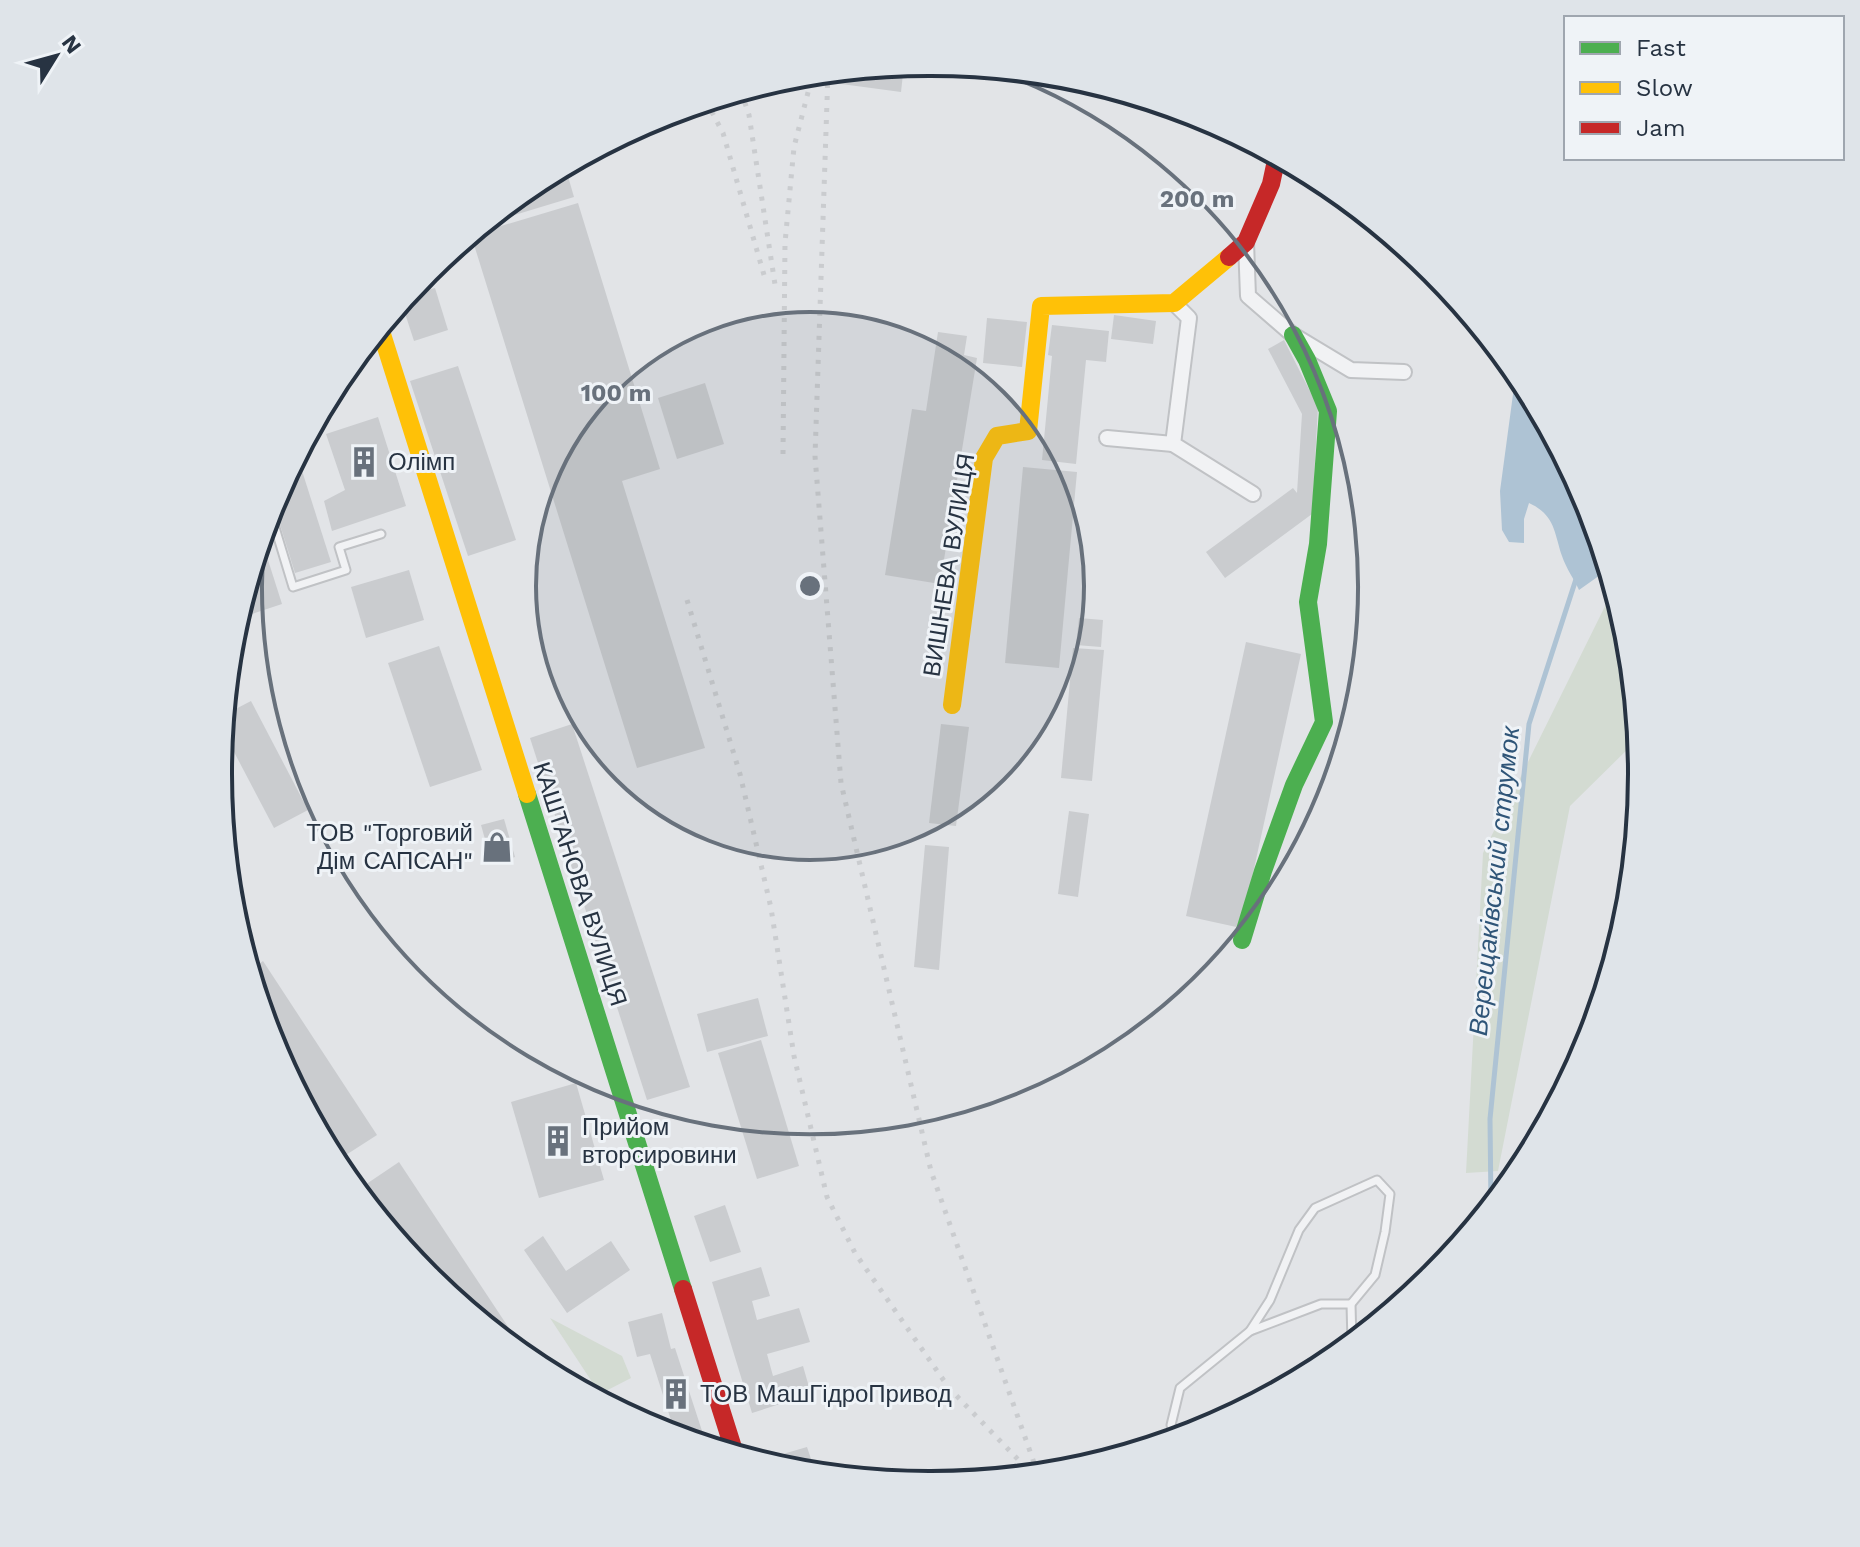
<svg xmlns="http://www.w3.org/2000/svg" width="1860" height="1547" font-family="'Work Sans',sans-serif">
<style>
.green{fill:#d3dbd2}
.water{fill:#aec3d4}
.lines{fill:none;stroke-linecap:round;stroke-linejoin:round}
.stream{stroke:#aec3d4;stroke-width:5}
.building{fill:#cacccf}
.lane-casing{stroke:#c0c2c5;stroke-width:11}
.street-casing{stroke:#c0c2c5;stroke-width:18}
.lane{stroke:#f1f2f4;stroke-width:7}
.street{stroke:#f1f2f4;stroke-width:14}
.fast{stroke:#4caf50;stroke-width:18}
.slow{stroke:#ffc107;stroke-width:18}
.jam{stroke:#c62828;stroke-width:18}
.rail{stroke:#cacccf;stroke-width:5;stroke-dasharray:4 8;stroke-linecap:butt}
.ring{fill:none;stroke:#68717c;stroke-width:4}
.labels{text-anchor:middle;stroke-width:6;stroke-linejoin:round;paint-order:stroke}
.poi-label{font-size:24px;fill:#273342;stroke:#eff3f7;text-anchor:start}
.street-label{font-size:24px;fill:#273342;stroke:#eff3f7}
.water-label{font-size:26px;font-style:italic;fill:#2f5578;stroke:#eff3f7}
.rim{fill:none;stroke:#273342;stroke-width:4}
.centre{fill:#68717c;stroke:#eff3f7;stroke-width:4}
.ring-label{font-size:24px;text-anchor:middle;font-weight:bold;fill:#68717c;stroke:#eff3f7;stroke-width:6;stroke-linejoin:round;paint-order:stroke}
</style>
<rect width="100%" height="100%" fill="#e2e4e7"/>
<g class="green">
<path d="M1614,588l14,47 10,104 -68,67 -72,365 -32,2 17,-320z"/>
<path d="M550,1318l72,38 9,22 -31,16z"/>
</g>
<path class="water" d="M1516,372l6,7 66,123 19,63 -4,8 -24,17c-5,-11 -13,-22 -17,-34 -8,-24 -7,-41 -33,-53l-5,16v24l-15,-1 -7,-12 -2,-39z"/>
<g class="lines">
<path class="stream" d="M1491,1206l-1,-87 39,-395 48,-148"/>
</g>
<g class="building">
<path d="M904,65l-3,27 -67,-9 2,-12z"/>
<path d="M565,166l9,31 -92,28 53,-43z"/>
<path d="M578,203l82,266 -38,12 83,267 -68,20 -166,-533z"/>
<path d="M435,288l13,42 -34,11 -13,-40 5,-5z"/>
<path d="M1114,315l42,6 -3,23 -42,-5z"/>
<path d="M987,318l40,4 -5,45 -39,-4z"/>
<path d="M1052,325l57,6 -3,31 -20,-2 -10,104 -34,-4 10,-104 -4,-1z"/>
<path d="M938,332l29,4 -3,19 13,3 -37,226 -55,-9 27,-166 14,2z"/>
<path d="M1284,340l34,67 -6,107 -87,64 -19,-26 87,-64 4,5 5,-79 -34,-65z"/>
<path d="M458,366l58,174 -48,16 -58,-175z"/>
<path d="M705,383l19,61 -47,15 -19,-61z"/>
<path d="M378,417l28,89 -74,25 -8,-30 21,-11 -19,-56z"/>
<path d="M297,455l34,107 -36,11 -22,-71z"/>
<path d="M1023,467l54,5 -18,196 -54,-5z"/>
<path d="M261,538l21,66 -30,10 -7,-21z"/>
<path d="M409,570l15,50 -58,18 -15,-51z"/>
<path d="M1079,618l24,2 -2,27 -25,-2z"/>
<path d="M1246,642l55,12 -60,274 -55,-12z"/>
<path d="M439,646l43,124 -52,17 -42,-124z"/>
<path d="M1073,648l31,2 -12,131 -31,-3z"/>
<path d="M251,701l57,109 -34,18 -51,-97 1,-16z"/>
<path d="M572,724l118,363 -43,13 -117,-362z"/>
<path d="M941,724l28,3 -13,99 -27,-3z"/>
<path d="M1069,811l20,3 -11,83 -20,-3z"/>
<path d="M504,819l11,38 -23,7 -11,-39z"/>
<path d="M925,845l24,2 -10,123 -25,-3z"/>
<path d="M263,961l114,174 -42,27 -63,-117 -22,-75z"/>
<path d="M758,998l10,38 -61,16 -10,-38z"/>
<path d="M761,1040l38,126 -42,13 -39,-126z"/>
<path d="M576,1083l28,97 -65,18 -28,-96z"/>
<path d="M399,1162l131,198 -1,1 -102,-85 -71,-85z"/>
<path d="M725,1205l16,47 -31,10 -16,-46z"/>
<path d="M543,1236l23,35 45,-30 19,29 -63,43 -43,-63z"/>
<path d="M761,1267l9,29 -18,5 5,19 42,-12 11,34 -43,12 6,22 30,-10 8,28 -59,19 -40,-131z"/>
<path d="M662,1313l9,36 4,-1 28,86 -16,6 -11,-4 -26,-82 -13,3 -9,-35z"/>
<path d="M807,1447l9,27 -25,-3 -11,-3 -4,-12z"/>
</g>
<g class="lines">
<defs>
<g id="lane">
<path d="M364,348l18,-7"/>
<path d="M270,511l23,76 53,-17 -7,-23 42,-13"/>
<path d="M1250,1331l71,-27h30"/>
<path d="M1175,1439l-4,-14 9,-37 70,-57 20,-31 29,-70 16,-22 62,-28 13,14 -5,38 -10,43 -24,29 1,39"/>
</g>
<g id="street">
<path d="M1246,242l2,54 45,39 58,35 53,2"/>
<path d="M1174,303l15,15 -16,126 80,50"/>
<path d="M1107,438l66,6"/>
</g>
</defs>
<use href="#lane" class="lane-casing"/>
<use href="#street" class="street-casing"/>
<use href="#lane" class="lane"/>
<use href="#street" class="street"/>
<g class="fast">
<path d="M527,794l156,495"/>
<path d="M1242,940l21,-69 31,-86 30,-63 -16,-120 10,-58 10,-133 -21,-51 -14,-25"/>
</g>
<g class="slow">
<path d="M380,328l147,466"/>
<path d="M952,705l32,-247 13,-22 31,-5 13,-125 133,-3 55,-46"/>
</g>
<g class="jam">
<path d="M1229,257l17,-15 25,-58 6,-28"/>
<path d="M683,1289l52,165"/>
</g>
<g class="rail">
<path d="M828,72l-13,384 26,327 90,388 107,303"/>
<path d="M741,91l8,24 27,176"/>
<path d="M706,101l17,32 41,142"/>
<path d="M783,454l2,-211 9,-96 19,-74"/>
<path d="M687,600l53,174 31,134 23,148 33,141 28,56 94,135 84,87"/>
</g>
</g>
<circle cx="810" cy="586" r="274" fill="#68717c" fill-opacity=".12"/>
<g class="ring">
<circle cx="810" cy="586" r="274"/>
<path d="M988 68A548 548 0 1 1 265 529"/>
</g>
<defs>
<symbol id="building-bare" viewBox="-9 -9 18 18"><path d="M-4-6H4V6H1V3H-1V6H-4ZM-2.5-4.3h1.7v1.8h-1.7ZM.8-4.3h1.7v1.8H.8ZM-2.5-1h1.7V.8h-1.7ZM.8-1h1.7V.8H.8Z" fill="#68717c" stroke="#eff3f7" stroke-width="2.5" paint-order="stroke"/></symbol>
<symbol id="shop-bare" viewBox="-9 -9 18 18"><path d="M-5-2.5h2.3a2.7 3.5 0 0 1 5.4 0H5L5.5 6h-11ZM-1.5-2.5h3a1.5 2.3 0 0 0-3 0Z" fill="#68717c" stroke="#eff3f7" stroke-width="2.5" paint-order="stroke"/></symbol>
</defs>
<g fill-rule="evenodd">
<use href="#building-bare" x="342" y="440" width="44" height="44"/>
<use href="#shop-bare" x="475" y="825" width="44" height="44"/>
<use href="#building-bare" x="536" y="1119" width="44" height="44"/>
<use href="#building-bare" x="654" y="1372" width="44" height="44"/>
</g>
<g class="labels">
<g class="poi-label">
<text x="388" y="470">Олімп</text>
<text x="473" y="841" text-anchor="end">ТОВ "Торговий<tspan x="473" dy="28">Дім САПСАН"</tspan></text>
<text x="582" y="1135">Прийом<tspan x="582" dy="28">вторсировини</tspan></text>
<text x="700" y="1402">ТОВ МашГідроПривод</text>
</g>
<g class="street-label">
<text transform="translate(949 565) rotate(-81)" y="8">ВИШНЕВА ВУЛИЦЯ</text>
<text transform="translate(580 884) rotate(72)" y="8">КАШТАНОВА ВУЛИЦЯ</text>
</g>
<g class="water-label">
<text transform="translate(1494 881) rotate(-84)" y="9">Верещаківський струмок</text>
</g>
</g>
<path d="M0 0H1860V1547H0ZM929 76H931A697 697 0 0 1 1628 773V774A697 697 0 0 1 931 1471H929A697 697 0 0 1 232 774V773A697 697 0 0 1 929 76Z" fill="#dfe4e9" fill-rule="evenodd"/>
<path class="rim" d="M929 76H931A697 697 0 0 1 1628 773V774A697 697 0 0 1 931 1471H929A697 697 0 0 1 232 774V773A697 697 0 0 1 929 76Z"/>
<circle cx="810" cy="586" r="12" class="centre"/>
<g class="ring-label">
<text x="1197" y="207">200 m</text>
<text x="616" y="401">100 m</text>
</g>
<rect x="1564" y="16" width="280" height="144" fill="#eff3f7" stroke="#9fa6af" stroke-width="2"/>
<rect x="1580" y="42" width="40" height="12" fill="#4caf50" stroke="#9fa6af" stroke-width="2"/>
<text x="1636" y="56" font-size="24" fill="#273342">Fast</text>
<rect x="1580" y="82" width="40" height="12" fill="#ffc107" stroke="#9fa6af" stroke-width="2"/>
<text x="1636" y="96" font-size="24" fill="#273342">Slow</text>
<rect x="1580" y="122" width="40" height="12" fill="#c62828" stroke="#9fa6af" stroke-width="2"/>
<text x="1636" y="136" font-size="24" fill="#273342">Jam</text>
<g transform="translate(56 56) rotate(53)" stroke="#eff3f7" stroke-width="6" paint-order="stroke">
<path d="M0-6L14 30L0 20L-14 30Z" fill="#273342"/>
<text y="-12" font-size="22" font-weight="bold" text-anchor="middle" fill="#273342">N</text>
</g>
</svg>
